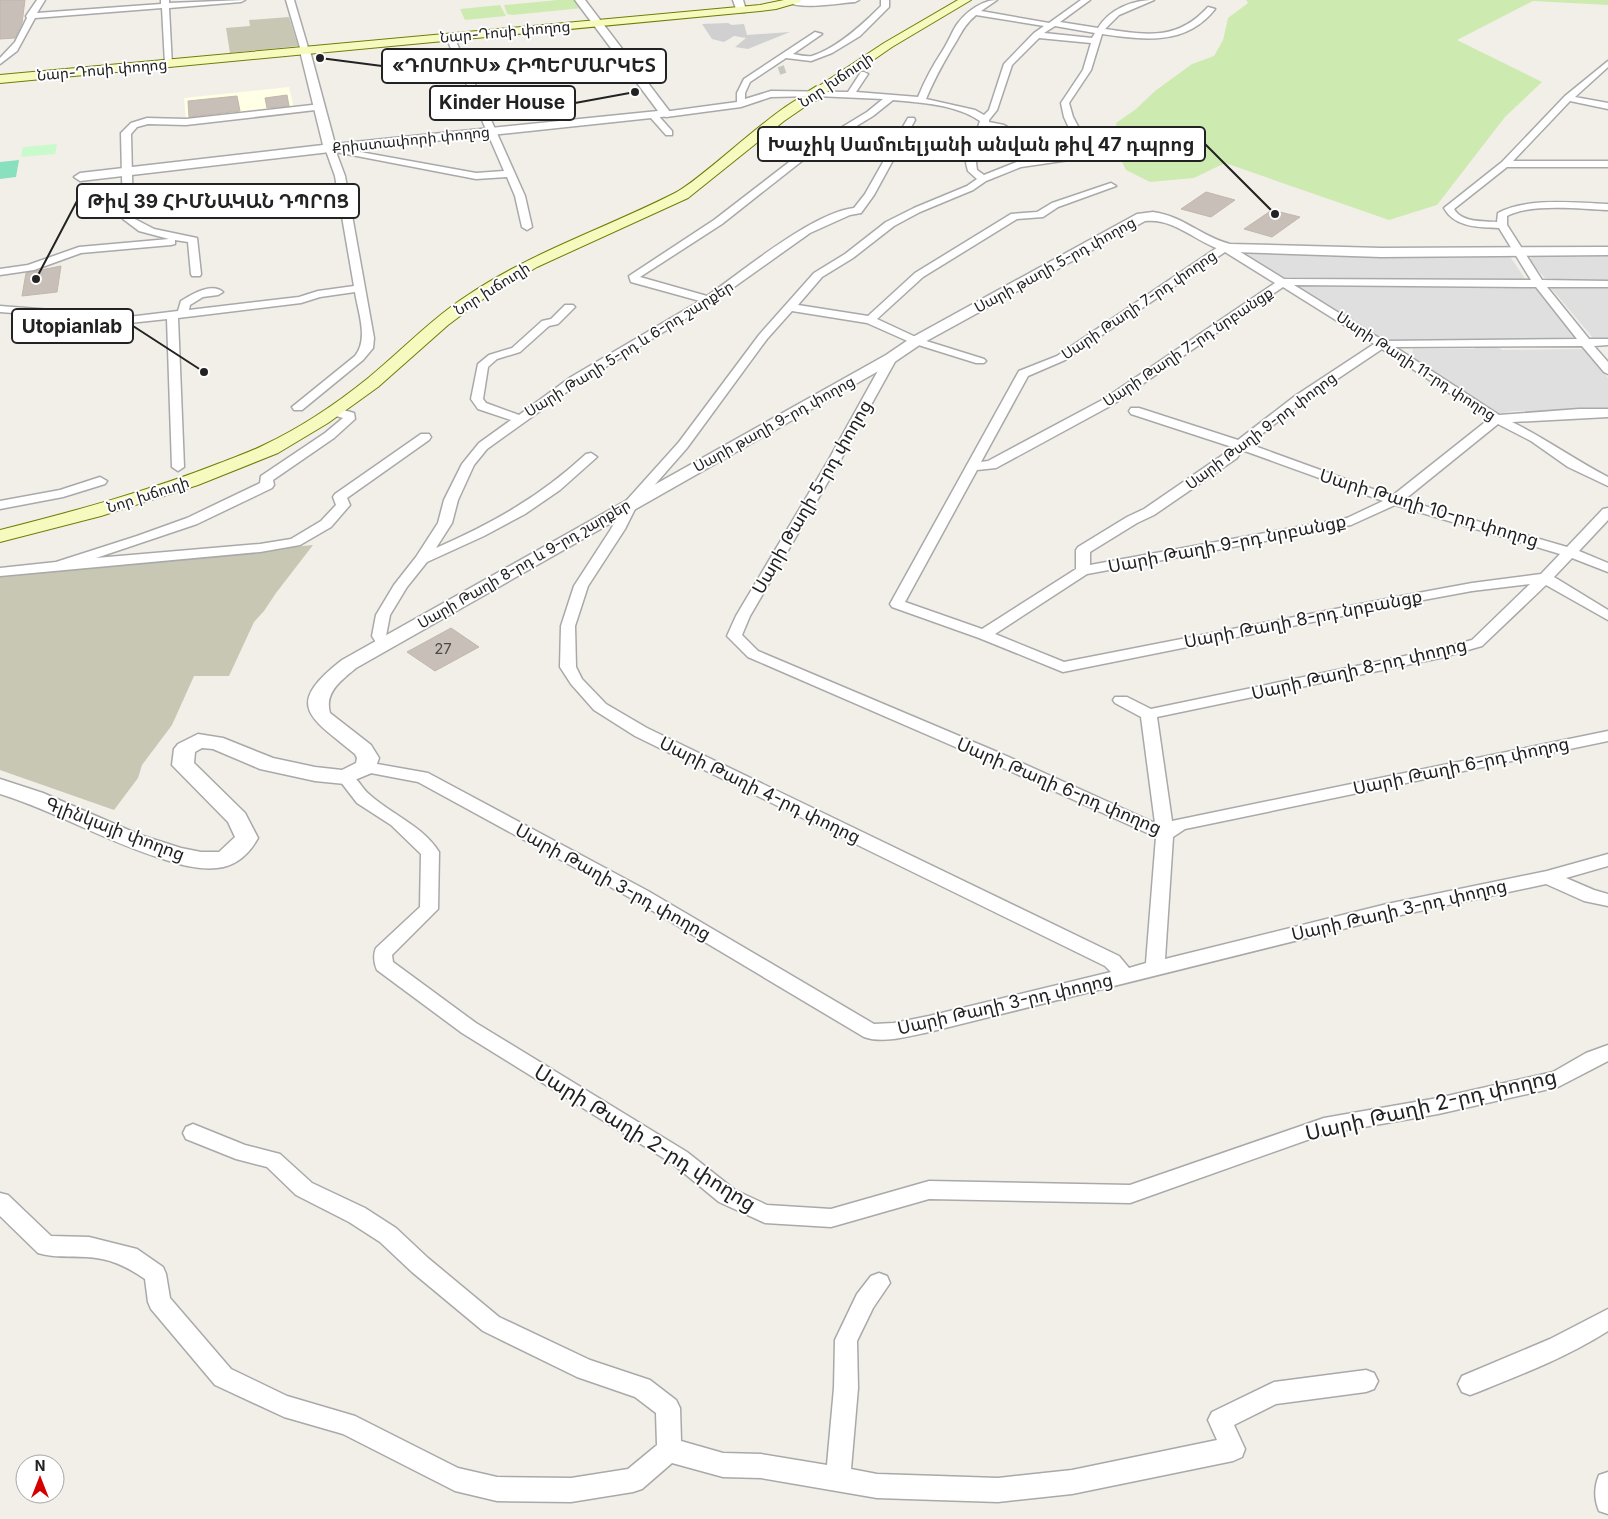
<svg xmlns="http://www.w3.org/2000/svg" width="1608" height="1519" font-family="Inter,'Noto Sans Armenian',sans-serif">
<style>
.residential{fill:#e0dfdf}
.education{fill:#ffffe5}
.religious{fill:#d0d0d0}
.construction{fill:#c7c7b4}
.grass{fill:#cdebb0}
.park{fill:#c8facc}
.pitch{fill:#88e0be}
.building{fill:#c7bfb8;stroke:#c4b6ab}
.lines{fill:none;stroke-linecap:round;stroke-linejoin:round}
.minor-tunnel{stroke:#c8c6c1;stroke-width:8;stroke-dasharray:8 4.5;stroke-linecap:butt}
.minor-casing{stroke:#a9a9a9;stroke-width:3}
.tertiary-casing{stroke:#a9a9a9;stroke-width:3}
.secondary-casing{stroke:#707d05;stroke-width:2}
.minor{fill:#fff;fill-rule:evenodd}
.tertiary{fill:#fff;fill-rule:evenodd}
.secondary{fill:#f7fabf;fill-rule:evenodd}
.secondary-bridge-casing{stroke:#707d05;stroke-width:14;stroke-linecap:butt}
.secondary-bridge{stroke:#f7fabf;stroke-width:12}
.labels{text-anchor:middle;stroke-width:4;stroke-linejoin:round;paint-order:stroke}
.far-street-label{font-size:15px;fill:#222;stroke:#fff}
.number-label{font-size:15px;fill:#4b4948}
.street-label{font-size:18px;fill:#222;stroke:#fff}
.near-street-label{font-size:21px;fill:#222;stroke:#fff}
.leader{fill:none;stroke:#222;stroke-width:2}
.callout-dot{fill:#222;stroke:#fff;stroke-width:2}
.callout{fill:#fff;stroke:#222;stroke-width:2}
.callout-label{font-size:19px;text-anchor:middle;font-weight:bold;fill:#222}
</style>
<rect width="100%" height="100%" fill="#f2efe9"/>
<g class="residential">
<path d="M1245,252l264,3 19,28 -240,-1 -42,-28z"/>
<path d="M1608,252v30l-59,1 -20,-23 5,-5z"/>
<path d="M1296,285l242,2 40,52 -186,3 -15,-6z"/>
<path d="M1608,286v54l-14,-1 -44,-52z"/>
<path d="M1474,346h22l6,4 84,-1 22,29v32l-95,1 -15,3 -87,-55 2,-10h62z"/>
</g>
<path class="education" d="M289,87l5,22 -108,11 -2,-22z"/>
<path class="religious" d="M728,23l4,2 12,-1 3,11 43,-3 -42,17 -13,-2 11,-9 -12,-2 -10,6 -12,-3 -10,-15z"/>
<g class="construction">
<path d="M289,17l9,29 -68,7 -4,-25 24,-2 -1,-6z"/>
<path d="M313,545l-37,48 -12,18 -10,11 -25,54h-35l-22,49 -30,40 -4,13 -24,32 -114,-40v-195z"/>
</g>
<g class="grass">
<path d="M558,0h19l6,8 -71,7 -5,-1 -3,-9z"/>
<path d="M1246,0h362v5l-75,-4 -76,39 85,42 -37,35 -68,88 -48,15 -164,-57 -31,15 -44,4 -24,-12 -6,-12 -4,-35 20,-14 19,-18 37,-27 22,-8 9,-16 5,-22 20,-15z"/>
<path d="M500,5l6,11 -41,4 -5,-11z"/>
</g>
<path class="park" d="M57,144l-2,10 -34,3 2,-10z"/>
<path class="pitch" d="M19,160l-3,17 -16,2v-17z"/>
<g class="building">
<path d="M0,0h25l-3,23 -7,15 -15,1z"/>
<path d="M287,95l2,11 -22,2 -2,-10z"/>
<path d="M237,96l3,15 -51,6 -1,-16z"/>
<path d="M1206,192l29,8 -24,17 -30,-8z"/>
<path d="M1272,210l28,7 -28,20 -28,-8z"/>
<path d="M61,266l-4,26 -35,4 4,-23z"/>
<path d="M451,628l28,19 -44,24 -28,-19z"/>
</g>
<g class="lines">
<path class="minor-tunnel" d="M779,71l6,-2"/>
<defs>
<g id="minor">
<path d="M37,0h8l-8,13 124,-9v-4h8v3l76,-3 -4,2 -72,6 3,58 -7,-2 -3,-56 -127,10 -18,33 -17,13v-6l15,-16 12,-24 -1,-2z"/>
<path d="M286,0h8l15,51 -1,2 -7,-2z"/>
<path d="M791,0h68l-4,2c-15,1 -55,8 -67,0z"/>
<path d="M881,0h8v7l-29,29 -28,17 -21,8 -25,-3 -36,24 -5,11v6l26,-8 77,1 13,-20h3l4,2 -12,18 62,5c7,-17 15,-32 25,-47 6,-9 9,-19 15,-27 9,-12 25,-23 39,-23l-16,11 68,12 32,-23h9l-30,22 38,6c12,-19 34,-28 56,-28l-35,15 -14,14c42,6 72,12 103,-22l7,2c-29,37 -71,31 -113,25l-11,36 -22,33 4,14 15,28 1,5 -6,8 -62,9 -35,14 -13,9 -53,22 -26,14 -41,32 -31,19 -24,28 70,11 47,-43 96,-59 26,-2 15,-9 56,-19 3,-1 5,3 -58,21 -15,10 -26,2 -94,58 -46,42 43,20 64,20 2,2 -2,2h-8l-64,-20 -45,-20 -75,-12 -25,28 -80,109 -50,57 -12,24 -37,57 -13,40 1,41 6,12 24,25 41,24 472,228 10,12 17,-5 10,-126 -166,-75 -242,-105 -21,-21 9,-20 92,-155 57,-103 6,-3 6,3 -57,103 -90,155 -8,19 16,16 244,103 153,69 -14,-106 -26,-14 -2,-3 2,-3h12l24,12 287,-60 34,-9 58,-56 -58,7 -65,12 -344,69 -84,-34 -87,-31 -2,-3 129,-233 38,-15 164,-111h8l55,34 247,1 -32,-52c-20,-1 -44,0 -55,-20l58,-46 63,-66 43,-35v6l-33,30 33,6v6l-38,-8 -57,60h95v6h-101l-53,42c8,14 29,12 43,13l1,-9c29,-16 78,-10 110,-9v6c-27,-1 -77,-7 -101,6v9l35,55 66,1v6h-61l42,52h19v6l-14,1 14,16v12l-4,-2 -22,-26 -187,1 104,68 80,-6h29v8l-96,5c33,16 63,38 96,55v9l-40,-19 -37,-26 -33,-17 -94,76 163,47 36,-38 5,-1v12l-29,31 29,12v9l-36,-14 -18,19 54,33v10l-62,-35 -64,61 -42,12 -283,59 15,104 436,-90v10l-423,88 -12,8 -8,122 222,-55 160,-33 61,-17v12l-42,12 28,12 14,4v12l-24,-5 -38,-17 -159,34 -458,114c-20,4 -45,12 -65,5l-228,-136 -218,-119 -58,-11 -2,-4 2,-4 6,-1 62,11 220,118 226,133 20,-1 35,-7 182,-44 -6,-6 -470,-230 -41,-26 -23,-26 -11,-17 1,-41 13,-40 37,-57 15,-28 53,-59 80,-107 55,-62 31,-19 41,-32 28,-14 53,-22 10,-7 -9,-8 -2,-8 14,-42c-25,-17 -58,-18 -87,-21l-20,16 -61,37 -90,71 -82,53 67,19c36,-25 105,-83 147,-88l11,-14 43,-76h6l1,2 -41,75 -13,18 -11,2 -40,18 -97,69 -134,81 -92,66 -13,16 -16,35 -6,23 -16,25c59,-26 103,-51 150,-94l5,-1 6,4 -37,33 -35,24 -41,22 -57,26 -20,25 -17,28 -4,21 5,8 -2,3h-10l-7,-11 4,-21 18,-30 22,-28 22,-34 6,-23 18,-36 17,-21 32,-23 -33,-11 -7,-10 7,-35 11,-9 23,-7 30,-27 9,-2 14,-14h8l2,2 -17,17 -9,2 -29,26 -23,7 -9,8 -5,32 3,4 33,12 52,-38 129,-76 -69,-19 -2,-6 85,-56 92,-71 61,-37 16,-13 -67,-3 -45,1 -30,10 -75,10 -4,-3 1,-2 74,-10v-9l7,-14 71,-47 7,2 -29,20c6,1 13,3 19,2 25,-8 50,-31 69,-50zM976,15l68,11 -10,7 -30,31 -15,46 -5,5 -9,-5 -49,-11c8,-19 15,-32 25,-49 10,-15 11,-23 25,-35zM1055,26l40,7 -3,5 -48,-5zM1039,38l52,5 -8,27 -22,33 3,14 15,33 -2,4 -58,7 -35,14 -7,-5 -1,-7 11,-36 12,2 10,7 7,-4 -12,-7 -15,-3v-2l8,-10 15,-45zM1225,252l50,31 -171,116 -116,62 -7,1 47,-86 37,-16zM1294,285l242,2 41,52 -193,2zM1283,287l91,57 -79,52 -57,44 -99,-32h-8l-2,3 2,3 101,33 -5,5 -83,57 -17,8 -49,30 -2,3v19l-94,60 -77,-27 72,-132 19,-2 116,-63zM1382,349l107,70 -97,77 -143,-52 54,-42zM1242,450l141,51 -36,17 -257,47v-13l47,-29 17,-8 83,-57zM1395,505l165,49 -19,20 -69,9 -65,12 -343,67 -69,-28 92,-60 264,-49z"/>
<path d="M447,35l7,2 71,159 7,31 -5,3 -5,-3 -7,-31 -8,-19 -31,2 -140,-27 9,24 29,162 -1,10 -10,12 -61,50h-8l-2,-3 63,-51c14,-17 3,-44 0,-64l-35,5 -19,6 -123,15 6,149 -6,4 -6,-4 -5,-148 -47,5 -43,-6 -77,-6v-6l77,6 43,6 58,-7 3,-10c11,-7 31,-19 42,-9l-5,3 -15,2 -13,8 -1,5 110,-13 19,-6 36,-5 -19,-110 -10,-28 2,-2 149,27 28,-2 -58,-134z"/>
<path d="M321,104l3,1v4l-138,16 -38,-1 -11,3 -6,7 2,84 21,11 43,9 4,36 -1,2h-8l-1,-2 -3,-32 -13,-2v4l-4,1 -90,8 -47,17 -34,5v-6l28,-4 51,-18 90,-8 -30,-8 -16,-12 -2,-86 10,-10 16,-5 39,1z"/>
<path d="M653,112l3,1 16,18v4h-6l-16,-18v-4z"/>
<path d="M333,407l21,6 1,6 -21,19 -61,42 1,5 -2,3 -75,36 -101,34 164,-14 31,-5 30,-18 15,-16 -3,-8 2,-3 86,-60h8l2,3 -2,3 -82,58 3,7 -19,22 -31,18 -40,7 -260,24v-8l56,-6 81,-26 50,-18 73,-35 1,-7 64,-43 18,-15 -14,-4 -2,-3 2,-3z"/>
<path d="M100,477l7,4 -2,3 -42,13 -63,12v-8l60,-11z"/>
<path d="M345,772c12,3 16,16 25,23 21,19 53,31 69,57l-1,57 -46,46 1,7 83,61 211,129 48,38 32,15 64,4 98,-28 201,4 194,-67 114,-20 115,-26 33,-19 22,-8v16l-50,26 -120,27 -114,20 -194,69 -201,-4 -98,28 -66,-4 -46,-21 -46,-38 -211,-131 -85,-63c-3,-7 -4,-15 -1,-22l44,-41 1,-53 -30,-29 -34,-22 -20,-26 2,-4z"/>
<path d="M193,1124l52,21 35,9 32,29 53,25 31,20 32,30 71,59 91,43 60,20 26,20 4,8 1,33 42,12 38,1 66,11 7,-77 1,-48 22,-46 14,-18 8,-3 8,3 3,7 -17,25 -16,33 1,47 -7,81 26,5 121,4 74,-8 145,-30 -9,-20 4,-8 62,-30 92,-12 8,3 4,8 -4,8 -8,3 -90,12 -42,21 11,24 -3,8 -9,4 -161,33 -74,8 -121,-4 -116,-20 -38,-1 -51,-14 -30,26 -9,3 -62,10 -74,-1 -42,-10 -112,-57 -59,-17 -69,-32 -64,-76 -3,-7 -3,-23c-19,-13 -36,-21 -59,-22 -16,-1 -33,1 -48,-4l-38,-37v-23l8,2 43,41 38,1 48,12 26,18 3,7 4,24 61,71 56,27 68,20 103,52 39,9 74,1 57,-9 29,-24 -1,-32 -21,-16 -58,-20 -94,-46 -71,-59 -32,-30 -31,-20 -53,-27 -29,-28 -31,-8 -50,-20 -3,-6 3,-6z"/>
<path d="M1608,1309v22c-41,26 -85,43 -130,61l-8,3 -8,-3 -4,-8 4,-8 88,-37z"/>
<path d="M1608,1472v42l-9,-3c-5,-12 -5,-24 0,-36z"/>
</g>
<g id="tertiary">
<path d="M575,0h10l85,112 2,2 -2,2 -340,36 -250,29 -6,-4 6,-4 243,-28 -23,-94 5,-3 5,3 25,93 323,-33z"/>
<path d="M733,0h10l3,10 -1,2h-8z"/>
<path d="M1153,212c30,4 49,25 77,32l151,4 227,-1v8l-227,2 -148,-5c-32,-3 -55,-35 -88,-31l-224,123 -25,17 -540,307c-14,12 -32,24 -26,45l41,32 8,13 -5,14 -29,12 -30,-3 -55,-12 -47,-20 -11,-1 -7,4 -1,11 51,50 13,25c-9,16 -22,28 -41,30 -20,2 -39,-4 -57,-10 -55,-17 -105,-47 -160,-64v-15l43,14 97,42 41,13 20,4h18l16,-15 -7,-15 -56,-57 2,-16 4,-5 20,-10 25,4 50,20 42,9 27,3 14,-7 1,-5 -2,-4c-45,-37 -72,-48 -13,-94l544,-305 25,-17 226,-124z"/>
</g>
<g id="secondary">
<path d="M784,0h17l-1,2 -24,7 -16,2 -760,72v-8l760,-70z"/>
<path d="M958,0h13l-79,47 -68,47h-7l1,2 -2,3 -32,22 -96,77 -151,69 -57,34 -32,24 -70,62 -50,36 -50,30 -80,32 -97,31 -101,26v-12c75,-19 149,-39 220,-67 15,-6 30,-11 44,-18 36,-17 72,-41 103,-66 34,-28 64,-60 101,-84 64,-43 138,-67 207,-102 29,-14 116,-102 140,-100l-1,-2 2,-3 68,-45z"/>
</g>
</defs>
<use href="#minor" class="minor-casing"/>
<use href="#tertiary" class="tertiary-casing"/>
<use href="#secondary" class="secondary-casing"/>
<use href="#minor" class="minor"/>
<use href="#tertiary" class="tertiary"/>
<use href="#secondary" class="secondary"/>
<defs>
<path id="secondary-bridge" d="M812,96l8,-5"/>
</defs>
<use href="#secondary-bridge" class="secondary-bridge-casing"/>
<use href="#secondary-bridge" class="secondary-bridge"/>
</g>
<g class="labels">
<g class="far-street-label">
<text transform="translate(505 32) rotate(-5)" y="5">Նար-Դոսի փողոց</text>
<text transform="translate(102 70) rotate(-5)" y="5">Նար-Դոսի փողոց</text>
<text transform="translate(836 80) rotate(-34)" y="5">Նոր խճուղի</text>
<text transform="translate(411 140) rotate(-6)" y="5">Քրիստափորի փողոց</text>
<text transform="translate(1055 265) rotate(-29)" y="5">Սարի թաղի 5-րդ փողոց</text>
<text transform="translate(492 289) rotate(-32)" y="5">Նոր խճուղի</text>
<text transform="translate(1139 305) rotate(-34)" y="5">Սարի Թաղի 7-րդ փողոց</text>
<text transform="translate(1188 347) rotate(-34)" y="5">Սարի Թաղի 7-րդ նրբանցք</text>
<text transform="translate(629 349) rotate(-32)" y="5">Սարի Թաղի 5-րդ և 6-րդ շարքեր</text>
<text transform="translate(1416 366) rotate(33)" y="5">Սարի Թաղի 11-րդ փողոց</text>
<text transform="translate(774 424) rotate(-29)" y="5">Սարի թաղի 9-րդ փողոց</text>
<text transform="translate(1261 431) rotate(-37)" y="5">Սարի Թաղի 9-րդ փողոց</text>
<text transform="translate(148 495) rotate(-18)" y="5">Նոր խճուղի</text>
<text transform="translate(524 564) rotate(-30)" y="5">Սարի Թաղի 8-րդ և 9-րդ շարքեր</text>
</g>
<g class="number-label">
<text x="443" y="654">27</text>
</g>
<g class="street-label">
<text transform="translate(812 497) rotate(-60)" y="6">Սարի Թաղի 5-րդ փողոց</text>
<text transform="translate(1429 508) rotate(17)" y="6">Սարի Թաղի 10-րդ փողոց</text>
<text transform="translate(1227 544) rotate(-11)" y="6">Սարի Թաղի 9-րդ նրբանցք</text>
<text transform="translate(1303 619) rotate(-11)" y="6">Սարի Թաղի 8-րդ նրբանցք</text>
<text transform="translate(1359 669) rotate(-13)" y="6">Սարի Թաղի 8-րդ փողոց</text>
<text transform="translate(1461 766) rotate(-12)" y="6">Սարի Թաղի 6-րդ փողոց</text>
<text transform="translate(1059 786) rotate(23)" y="6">Սարի Թաղի 6-րդ փողոց</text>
<text transform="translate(760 790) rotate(26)" y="6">Սարի Թաղի 4-րդ փողոց</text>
<text transform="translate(115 829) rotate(21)" y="6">Գլինկայի փողոց</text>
<text transform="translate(613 882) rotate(29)" y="6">Սարի Թաղի 3-րդ փողոց</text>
<text transform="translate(1399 910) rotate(-13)" y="6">Սարի Թաղի 3-րդ փողոց</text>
<text transform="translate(1005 1004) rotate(-13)" y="6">Սարի Թաղի 3-րդ փողոց</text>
</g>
<g class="near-street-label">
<text transform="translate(1431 1105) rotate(-13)" y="7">Սարի Թաղի 2-րդ փողոց</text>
<text transform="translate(645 1138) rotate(32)" y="7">Սարի Թաղի 2-րդ փողոց</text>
</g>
</g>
<path class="leader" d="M320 58L382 66M635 92L575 103M1275 214L1205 144M36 279L77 201M204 372L133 326"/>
<g class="callout-dot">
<circle cx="320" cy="58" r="5"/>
<circle cx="635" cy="92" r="5"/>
<circle cx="1275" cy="214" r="5"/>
<circle cx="36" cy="279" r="5"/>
<circle cx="204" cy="372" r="5"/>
</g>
<g class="callout">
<rect x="382" y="49" width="284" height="34" rx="5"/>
<rect x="430" y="86" width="145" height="34" rx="5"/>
<rect x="758" y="127" width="447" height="34" rx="5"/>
<rect x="77" y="184" width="282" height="34" rx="5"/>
<rect x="12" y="309" width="121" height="34" rx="5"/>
</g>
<g class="callout-label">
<text x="524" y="72">«ԴՈՄՈՒՍ» ՀԻՊԵՐՄԱՐԿԵՏ</text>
<text x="502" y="109">Kinder House</text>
<text x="981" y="151">Խաչիկ Սամուելյանի անվան թիվ 47 դպրոց</text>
<text x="218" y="208">Թիվ 39 ՀԻՄՆԱԿԱՆ ԴՊՐՈՑ</text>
<text x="72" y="333">Utopianlab</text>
</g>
<g transform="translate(40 1479)"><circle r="24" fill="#ffffff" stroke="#a7a7a7"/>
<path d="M0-4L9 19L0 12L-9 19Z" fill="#d40000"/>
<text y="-8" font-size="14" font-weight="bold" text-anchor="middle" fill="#222222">N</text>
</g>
</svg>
